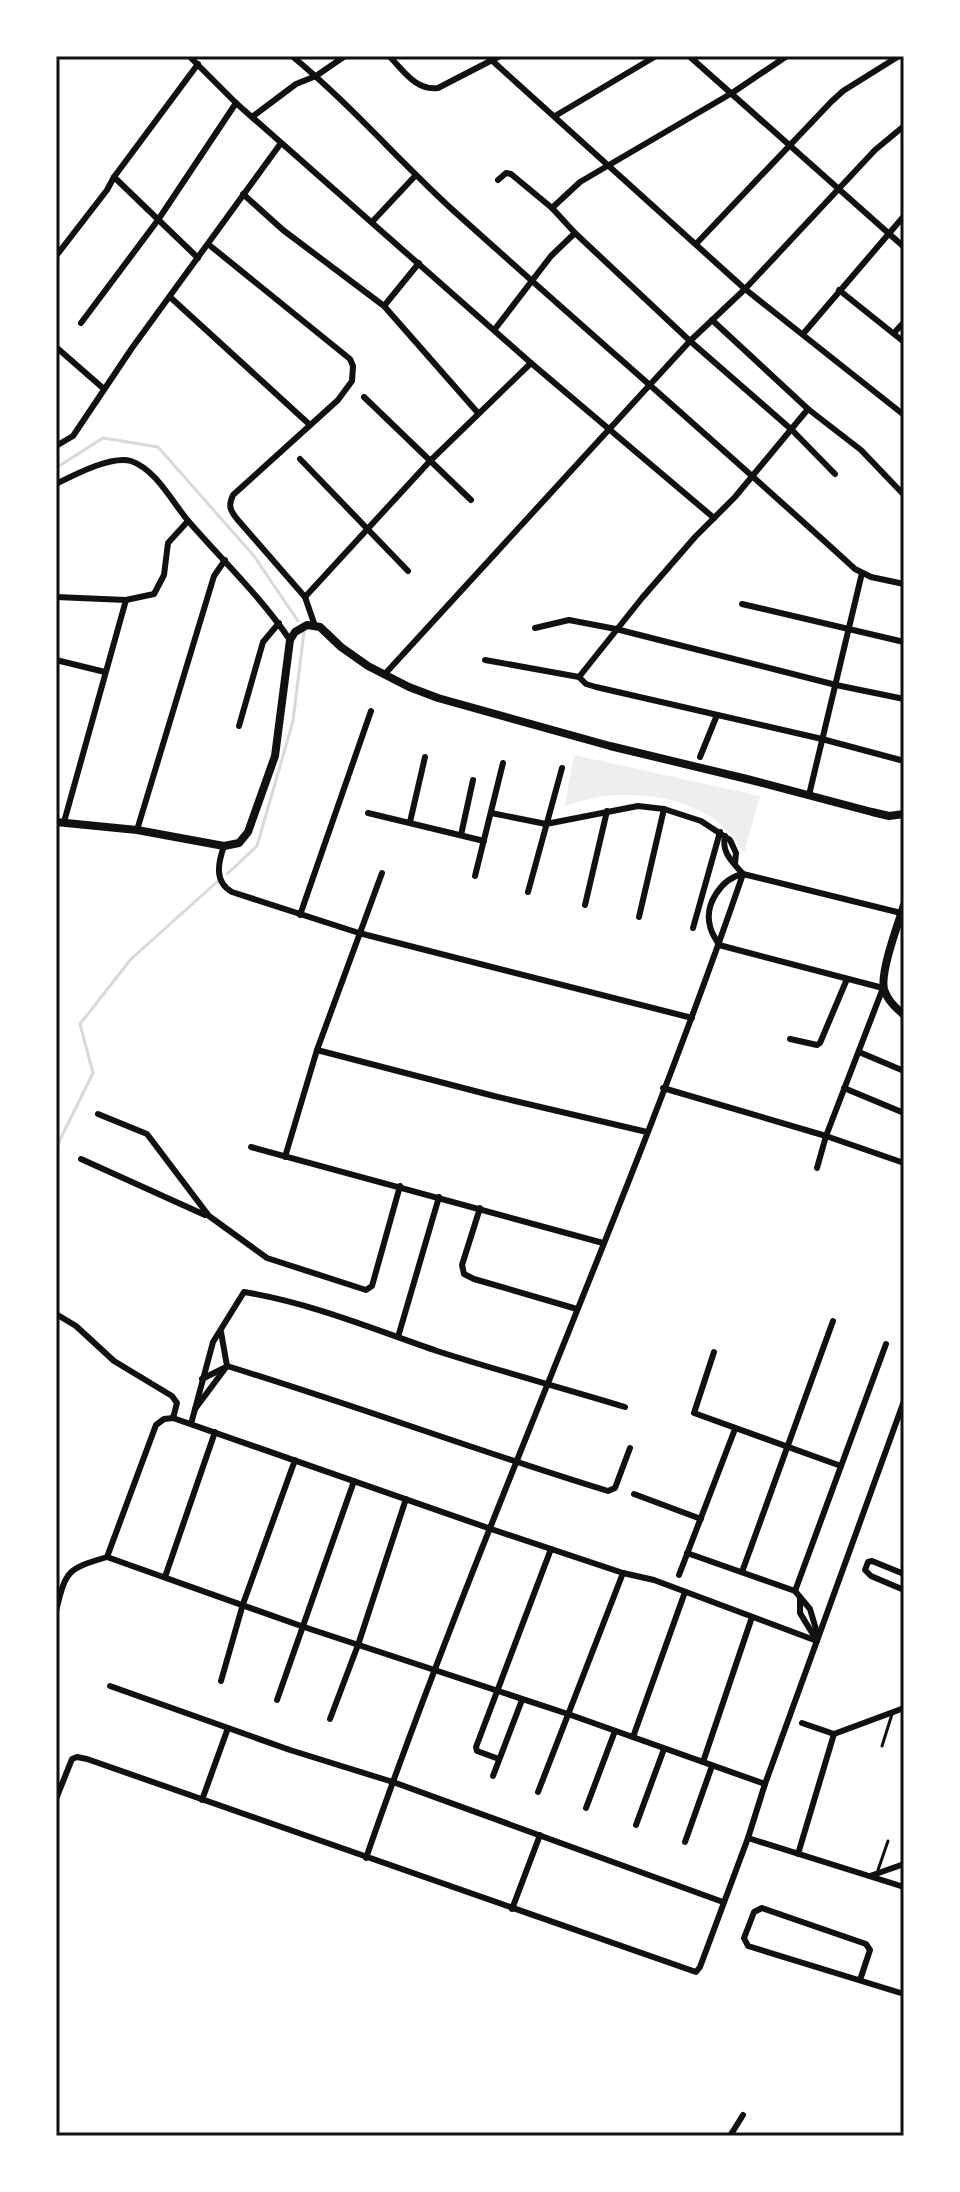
<svg xmlns="http://www.w3.org/2000/svg" width="960" height="2192" font-family="'Open Sans',sans-serif">
<style>
.green{fill:#eee}
.lines{fill:none;stroke-linecap:round;stroke-linejoin:round}
.stream{stroke:#d9d9d9;stroke-width:3}
.service{stroke:#111;stroke-width:3}
.minor{stroke:#111;stroke-width:6}
.secondary{stroke:#111;stroke-width:8}
.neatline{fill:none;stroke:#111;stroke-width:3}
</style>
<rect width="100%" height="100%" fill="#fff"/>
<path class="green" d="M574,755l186,41 -16,57c-24,-46 -81,-61 -130,-58 -17,1 -33,6 -49,11z"/>
<g class="lines">
<g class="stream">
<path d="M56,468l47,-30 55,9 96,109 44,65"/>
<path d="M227,874l30,-28 36,-125 11,-89"/>
<path d="M56,1148l37,-75 -13,-49 51,-65 87,-78"/>
</g>
<g class="service">
<path d="M882,1746l11,-35"/>
<path d="M878,1870l10,-29"/>
</g>
<g class="minor">
<path d="M189,56l47,47 295,260 183,155"/>
<path d="M292,56c58,48 107,105 163,156 132,119 268,236 400,357l16,8 33,7"/>
<path d="M389,56c15,15 27,35 49,32l62,-32"/>
<path d="M487,56l258,233 159,126"/>
<path d="M689,56l215,191"/>
<path d="M555,116l101,-60"/>
<path d="M252,117l44,-33 20,-8 29,-20"/>
<path d="M114,177l84,81"/>
<path d="M498,180l8,-7 5,1 41,34 23,25 115,108 102,89 43,44"/>
<path d="M243,194l40,36 101,76 94,107"/>
<path d="M552,208l28,-26 152,-89 55,-37"/>
<path d="M372,222l43,-46"/>
<path d="M208,244l142,115 3,7 -1,15 -14,19 -105,95c-5,11 -3,15 4,24l68,78 10,29"/>
<path d="M696,244l135,-142 12,-11 56,-35"/>
<path d="M56,256l51,-66 7,-13 84,-113"/>
<path d="M839,290l65,52"/>
<path d="M170,297l140,128"/>
<path d="M384,306l35,-43"/>
<path d="M712,320l96,89 53,41 43,45"/>
<path d="M81,323l77,-103 78,-117"/>
<path d="M495,329l56,-73 24,-23"/>
<path d="M894,333l10,-11"/>
<path d="M803,334l101,-118"/>
<path d="M56,347l48,42"/>
<path d="M364,397l107,103"/>
<path d="M56,446l17,-10 59,-88 149,-205"/>
<path d="M300,459l108,112"/>
<path d="M56,484c18,-9 56,-29 75,-23 26,9 42,43 59,62 35,40 70,73 100,117"/>
<path d="M56,597l70,3 28,-6 10,-19 4,-32 20,-22"/>
<path d="M305,597l125,-136 101,-98"/>
<path d="M742,604l162,38"/>
<path d="M535,628l34,-8 47,9 220,56 68,14"/>
<path d="M56,660l49,12"/>
<path d="M485,660l94,17"/>
<path d="M384,675l306,-334 55,-52 130,-139 29,-24"/>
<path d="M579,677l63,-79 53,-61 40,-40 73,-88"/>
<path d="M579,677l7,7 10,3 226,52 82,22"/>
<path d="M239,726l24,-84 16,-19"/>
<path d="M700,757l17,-42"/>
<path d="M809,795l53,-222"/>
<path d="M368,813l116,28"/>
<path d="M491,813l55,11 92,-18 26,3 37,12 29,19 6,13 -1,11"/>
<path d="M64,822l62,-222"/>
<path d="M410,822l15,-65"/>
<path d="M137,830l77,-254 11,-16"/>
<path d="M461,835l12,-55"/>
<path d="M725,836c-4,17 8,26 18,38"/>
<path d="M224,846c-6,17 -10,36 8,46l127,41 333,85"/>
<path d="M743,874c-21,4 -39,30 -33,52 1,7 6,13 9,19l164,43 -57,148 -9,32"/>
<path d="M743,874l158,39"/>
<path d="M475,876l28,-113"/>
<path d="M528,892l34,-124"/>
<path d="M585,905l22,-94"/>
<path d="M300,915l71,-204"/>
<path d="M639,917l25,-108"/>
<path d="M693,928l27,-96"/>
<path d="M790,1039l27,6 3,-2 27,-64"/>
<path d="M317,1050l177,46 153,36"/>
<path d="M859,1052l45,19"/>
<path d="M663,1088l163,48 78,27"/>
<path d="M844,1088l60,25"/>
<path d="M98,1114l49,20 62,82 58,42 99,32 6,-4 28,-100"/>
<path d="M251,1147l352,96"/>
<path d="M285,1157l32,-107 65,-177"/>
<path d="M81,1159l124,56"/>
<path d="M480,1208l-18,57 2,9 10,5 103,30"/>
<path d="M56,1314l20,12 38,35 58,35 5,7 -4,15"/>
<path d="M398,1337l41,-140"/>
<path d="M714,1352l-20,61 147,53"/>
<path d="M227,1366c128,39 253,86 381,125l7,-3 15,-40"/>
<path d="M202,1379l22,-11"/>
<path d="M195,1409l32,-43 -6,-34"/>
<path d="M191,1424l22,-82 31,-50c67,11 129,37 193,59 62,20 126,37 188,56"/>
<path d="M634,1494l67,25"/>
<path d="M687,1553l108,38 15,18 8,27"/>
<path d="M107,1557l49,-132 8,-6 9,-1 318,111 132,44 31,7 163,61"/>
<path d="M107,1557l197,70 264,87 197,70"/>
<path d="M742,1572l91,-251"/>
<path d="M904,1574l-32,-13 -4,1 -3,8 6,6 33,14"/>
<path d="M679,1575l56,-146"/>
<path d="M165,1577l50,-145"/>
<path d="M795,1591l91,-247"/>
<path d="M800,1600v13l17,28"/>
<path d="M56,1611c10,-41 11,-42 51,-54"/>
<path d="M221,1681l22,-77 52,-144"/>
<path d="M110,1686l180,64 103,32 330,120"/>
<path d="M277,1700l77,-219"/>
<path d="M330,1719l28,-74 48,-146"/>
<path d="M802,1723l32,11"/>
<path d="M834,1734l70,-26"/>
<path d="M633,1737l52,-145"/>
<path d="M499,1759l-22,-8 -1,-4 75,-198"/>
<path d="M703,1762l49,-145"/>
<path d="M493,1776l29,-76"/>
<path d="M538,1792l85,-219"/>
<path d="M56,1799l16,-40 5,-2 10,2 609,213 4,-5 48,-129 17,-54 139,-383"/>
<path d="M202,1800l26,-72"/>
<path d="M586,1808l29,-77"/>
<path d="M636,1825l28,-76"/>
<path d="M748,1838l156,49"/>
<path d="M685,1842l27,-76"/>
<path d="M798,1854l36,-120"/>
<path d="M366,1858c115,-332 263,-652 377,-984"/>
<path d="M870,1876l34,-12"/>
<path d="M512,1909l28,-74"/>
<path d="M860,1980l10,-30 -4,-6 -104,-36 -8,4 -10,26 4,8 156,48"/>
<path d="M730,2136l13,-21"/>
</g>
<g class="secondary">
<path d="M56,822l81,8 87,16 15,-3 9,-11 27,-76 15,-116 5,-8 12,-7 13,2 21,20 27,19 41,21 29,11 172,48 137,33 125,33 17,4 15,-2"/>
<path d="M904,905c-6,19 -24,67 -20,84 3,11 12,19 20,26"/>
</g>
</g>
<rect width="960" height="2192" fill="none" stroke="#ffffff" stroke-width="116"/>
<rect x="58" y="58" width="844" height="2076" class="neatline"/>
</svg>
